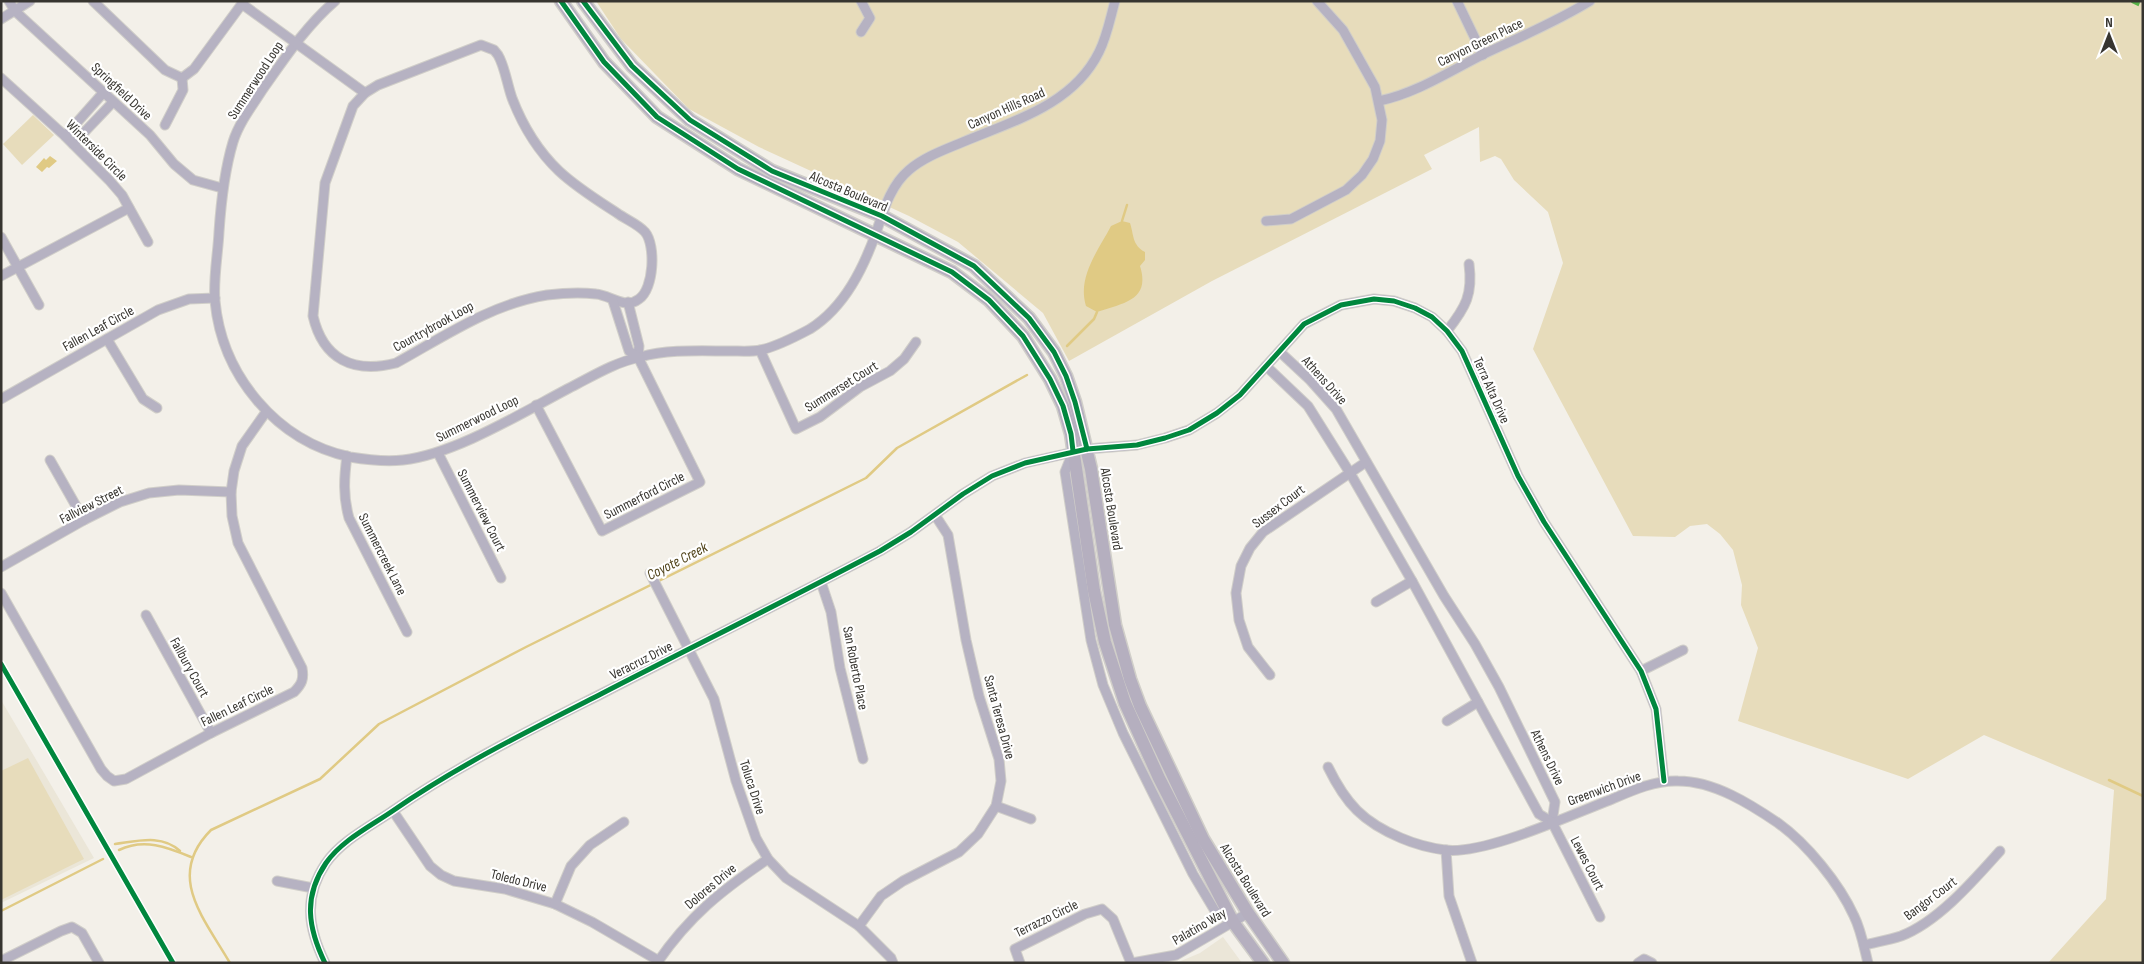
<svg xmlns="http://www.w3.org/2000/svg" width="2144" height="964" font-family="'Sofia Sans Condensed',sans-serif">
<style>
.built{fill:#ebe6d8}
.green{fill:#e7dcbb}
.water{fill:#e0ca84}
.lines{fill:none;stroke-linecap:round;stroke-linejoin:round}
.stream{stroke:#e0ca84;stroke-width:2.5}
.street-casing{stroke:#d0cec9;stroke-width:11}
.secondary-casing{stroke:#d0cec9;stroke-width:15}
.street{stroke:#b6b2c2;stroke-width:9}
.secondary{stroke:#b5afbf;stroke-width:12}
.quiet{stroke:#56b246;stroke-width:4;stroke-dasharray:8 4;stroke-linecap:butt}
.cycleway-casing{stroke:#fff;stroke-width:8}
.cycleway{stroke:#00873e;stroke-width:5}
.labels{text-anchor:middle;stroke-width:4.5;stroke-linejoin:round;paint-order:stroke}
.street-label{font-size:14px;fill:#373530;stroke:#fff}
.water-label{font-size:15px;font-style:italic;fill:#50431a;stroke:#fff}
</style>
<rect width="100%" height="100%" fill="#f3f0e9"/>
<g class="built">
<path d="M1,700l93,158 -93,45z"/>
<path d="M1223,937l19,26h-66l24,-10z"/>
</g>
<g class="green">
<path d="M596,1h1547v962h-95l58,-64 8,-109 -130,-55 -76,44 -170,-58 20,-73 -17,-43 1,-20 -9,-35 -13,-16 -13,-10 -17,2 -15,11 -42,-1 -100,-187 30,-86 -15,-51 -34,-32 -13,-21 -6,-3 -15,6 -1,-35 -55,28 8,14 -220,112 -143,80 -26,-48 -85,-71 -49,-26 -150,-69 -70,-38 -68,-70z"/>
<path d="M33,115l21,20 -32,30 -19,-21z"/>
<path d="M28,758l56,101 -83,41v-129z"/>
</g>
<g class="water">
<path d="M50,156l7,5 -8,7 -2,-1 -5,5 -6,-5 8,-9 2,2z"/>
<path d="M1122,221l8,2c4,12 2,22 15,29v8l-5,6c11,35 -18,37 -43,46l-11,-6c-9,-29 12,-55 25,-80z"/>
</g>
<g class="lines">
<g class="stream">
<path d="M1122,221l5,-16"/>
<path d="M1067,346l27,-27 3,-7"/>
<path d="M2109,780l34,16"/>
<path d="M115,844c23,-3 47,-10 65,7"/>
<path d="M119,850c25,-12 48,-3 72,7"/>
<path d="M1,911l102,-52"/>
<path d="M230,963c-26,-45 -65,-87 -19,-133l109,-51 59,-55 147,-77 340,-169 31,-30 130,-73"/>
</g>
<defs>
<g id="street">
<path d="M9,1l6,10 135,124 24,29 19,16 29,8"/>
<path d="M93,1l72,69 17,8"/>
<path d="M335,1c-29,25 -50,57 -72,88 -11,17 -24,34 -30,53 -9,30 -12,60 -14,90 -1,22 -6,47 -4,69 7,74 61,140 135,156 18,3 36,5 53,3 54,-6 125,-51 174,-76 21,-11 40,-22 63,-27 29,-8 60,-6 91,-6 9,0 20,1 30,-1 17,-4 34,-13 49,-21 35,-22 54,-62 67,-99 7,-21 14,-45 32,-60 15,-13 35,-20 54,-28 50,-21 110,-37 136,-90 8,-16 11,-33 16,-51"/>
<path d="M861,1l9,17 -9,14"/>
<path d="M1457,1l26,54"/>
<path d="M242,4l123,89"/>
<path d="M1,19l29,-18"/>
<path d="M481,45l13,5 4,5c7,12 9,29 14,43 10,26 26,53 47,73 17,16 38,29 58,42 8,6 21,11 28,19 11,13 9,57 -6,67 -14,11 -29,-4 -43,-5 -16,-2 -33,-1 -49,1 -56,9 -102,41 -151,68 -43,11 -73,-4 -83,-47l12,-133 28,-77 12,-13 13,-8z"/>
<path d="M1,78l64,58 44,44 13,15 26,47"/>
<path d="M182,78l12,-9 50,-68"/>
<path d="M1379,101c38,-8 71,-30 105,-47 36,-17 72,-32 106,-53"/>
<path d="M165,125l18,-35 -1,-12"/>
<path d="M65,136l38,-43"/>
<path d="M73,144l40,-42"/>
<path d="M1266,221l25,-2 55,-29 16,-15 11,-16 7,-18 2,-21 -7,-33 -32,-57 -26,-29"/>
<path d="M1,237l38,68"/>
<path d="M1,276l128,-68"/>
<path d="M628,302l11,44 -1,11"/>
<path d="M1447,331c19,-24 26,-37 22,-67"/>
<path d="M107,339l36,60 14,9"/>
<path d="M760,350l36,79 24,-12 40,-30 30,-16 14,-12 12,-17"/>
<path d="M1280,352l30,28 26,29 108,187 31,48 24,43 56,115 -3,20"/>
<path d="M1266,366l42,40 42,67 62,108 127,233 13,8"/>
<path d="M1,399l157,-89 31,-11 26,-1"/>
<path d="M536,405l66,126 98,-49 -62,-125 -9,-6 -16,-50"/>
<path d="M1073,452l-8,20 26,168 12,45 20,48 70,141 22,37 16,10"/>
<path d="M438,453l63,125"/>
<path d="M347,456c-3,22 -4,40 2,62l58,114"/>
<path d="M50,460l34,60"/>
<path d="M1,567l83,-47 36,-18 29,-9 30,-3 52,2"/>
<path d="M650,573l64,126 22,82 20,57 12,21 18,19 73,48 32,32 2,5"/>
<path d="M821,582l10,30 9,56 23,91"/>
<path d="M1,593l100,176 6,7 7,5 12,-2 85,-46 83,-41c8,-8 10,-13 8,-24l-64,-125 -6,-27 -1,-24 3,-21 8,-25 24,-34"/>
<path d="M1376,602l36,-21"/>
<path d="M146,615l65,118"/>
<path d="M1641,671l42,-21"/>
<path d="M1270,675l-22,-28 -9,-27 -3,-27 5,-27 9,-18 13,-16 103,-70"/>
<path d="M1447,721l31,-19"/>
<path d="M1328,767c18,37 35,55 73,71 14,6 29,10 44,12 40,5 125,-35 165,-50 21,-9 45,-20 68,-19 36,0 72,23 100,42 29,21 61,60 76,93 7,14 10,31 14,47"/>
<path d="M996,806l35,13"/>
<path d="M393,811l37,55 11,9 13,6 51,8 50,15 37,18 67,39"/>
<path d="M1552,822l48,95"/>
<path d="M1446,850l3,46 23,67"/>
<path d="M277,881l36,7"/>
<path d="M555,904l16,-38 19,-21 34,-23"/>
<path d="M859,926l22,-30 22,-15 56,-29 19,-18 18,-28 5,-25 -2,-22 -20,-63 -13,-56 -18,-105 -13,-20"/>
<path d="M1864,945c12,-3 25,-5 37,-9 37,-14 73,-56 99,-85"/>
<path d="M1,961l60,-30 11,-4 10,6 17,30"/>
<path d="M325,963c-17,-35 -22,-66 1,-100 16,-23 45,-37 68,-53 65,-45 136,-80 207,-116 93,-48 186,-94 279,-143l31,-19 52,-38 29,-18 33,-13 62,-14 50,-4 28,-7 24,-8 28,-17 23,-18 64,-71 37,-19 33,-6 20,2 21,7 17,9 15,14 15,20 56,125 26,46 97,149 15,38 8,72"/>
<path d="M657,963c32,-47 65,-73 111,-104"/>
<path d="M1020,963l-5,-14 70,-35 17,-5 11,10 18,44"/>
<path d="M1132,963l44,-8 72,-42"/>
<path d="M1638,963l6,-4 8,4"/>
</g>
<g id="secondary">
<path d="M561,1l43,61 53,55 81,52 214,103 37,28 34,36 27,43 13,27 8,28 23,157 11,51 20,61 34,75 74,144 30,41"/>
<path d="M583,1l49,65 58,54 82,51 110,45 92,50 55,52 25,34 12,24 9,26 16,67 24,156 15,54 10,27 63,133 45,74 35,50"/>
</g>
</defs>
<use href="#street" class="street-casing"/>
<use href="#secondary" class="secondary-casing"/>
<use href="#street" class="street"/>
<use href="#secondary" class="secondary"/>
<path class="quiet" d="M2132,1l11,5"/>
<defs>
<g id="cycleway">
<path d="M561,1l43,61 53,55 81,52 214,103 37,28 34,36 27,43 13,27 8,28 2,17"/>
<path d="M583,1l49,65 58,54 82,51 110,45 92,50 55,52 25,34 12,24 9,26 12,47"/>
<path d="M1,664l172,299"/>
<path d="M325,963c-17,-35 -22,-66 1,-100 16,-23 45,-37 68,-53 65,-45 136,-80 207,-116 93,-48 186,-94 279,-143l31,-19 52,-38 29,-18 33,-13 62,-14 50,-4 28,-7 24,-8 28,-17 23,-18 64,-71 37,-19 33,-6 20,2 21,7 17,9 15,14 15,20 56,125 26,46 97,149 15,38 8,72"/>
</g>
</defs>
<use href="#cycleway" class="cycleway-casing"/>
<use href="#cycleway" class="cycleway"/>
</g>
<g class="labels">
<g class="street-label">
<text transform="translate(1480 42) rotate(-26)" y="5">Canyon Green Place</text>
<text transform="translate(255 80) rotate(-57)" y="5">Summerwood Loop</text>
<text transform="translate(122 91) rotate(43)" y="5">Springfield Drive</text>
<text transform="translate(1006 108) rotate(-24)" y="5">Canyon Hills Road</text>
<text transform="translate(97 150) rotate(45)" y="5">Winterside Circle</text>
<text transform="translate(849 191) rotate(23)" y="5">Alcosta Boulevard</text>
<text transform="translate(433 326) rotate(-29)" y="5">Countrybrook Loop</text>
<text transform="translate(98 328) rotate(-29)" y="5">Fallen Leaf Circle</text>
<text transform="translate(1325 380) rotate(48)" y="5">Athens Drive</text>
<text transform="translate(841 386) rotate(-32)" y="5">Summerset Court</text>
<text transform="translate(1492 390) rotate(66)" y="5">Terra Alta Drive</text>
<text transform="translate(477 418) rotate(-26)" y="5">Summerwood Loop</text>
<text transform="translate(644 495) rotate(-27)" y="5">Summerford Circle</text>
<text transform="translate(91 504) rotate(-27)" y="5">Fallview Street</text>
<text transform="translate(1278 506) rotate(-37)" y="5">Sussex Court</text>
<text transform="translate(1112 509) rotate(81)" y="5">Alcosta Boulevard</text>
<text transform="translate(482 510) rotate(63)" y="5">Summerview Court</text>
<text transform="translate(383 554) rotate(63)" y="5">Summercreek Lane</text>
<text transform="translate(641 660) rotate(-27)" y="5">Veracruz Drive</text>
<text transform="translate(190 667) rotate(61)" y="5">Fallbury Court</text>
<text transform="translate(856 668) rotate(79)" y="5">San Roberto Place</text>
<text transform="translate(237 705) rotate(-26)" y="5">Fallen Leaf Circle</text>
<text transform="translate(1000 717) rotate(75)" y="5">Santa Teresa Drive</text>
<text transform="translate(1548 757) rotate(64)" y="5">Athens Drive</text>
<text transform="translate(753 787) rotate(72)" y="5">Toluca Drive</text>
<text transform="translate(1604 788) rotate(-20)" y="5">Greenwich Drive</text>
<text transform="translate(1588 863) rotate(63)" y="5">Lewes Court</text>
<text transform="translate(519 880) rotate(14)" y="5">Toledo Drive</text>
<text transform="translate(1246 880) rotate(58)" y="5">Alcosta Boulevard</text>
<text transform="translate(710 886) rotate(-40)" y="5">Dolores Drive</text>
<text transform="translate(1930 898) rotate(-37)" y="5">Bangor Court</text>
<text transform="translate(1046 918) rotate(-26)" y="5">Terrazzo Circle</text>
<text transform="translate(1199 926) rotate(-30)" y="5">Palatino Way</text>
</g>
<g class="water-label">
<text transform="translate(677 561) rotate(-27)" y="5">Coyote Creek</text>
</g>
</g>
<rect width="2144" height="964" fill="none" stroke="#373530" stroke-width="5"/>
<g transform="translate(2109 35)" stroke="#ffffff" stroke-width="4" paint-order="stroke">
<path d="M0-4L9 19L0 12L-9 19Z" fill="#373530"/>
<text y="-8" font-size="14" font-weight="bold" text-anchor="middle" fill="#373530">N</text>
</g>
</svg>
